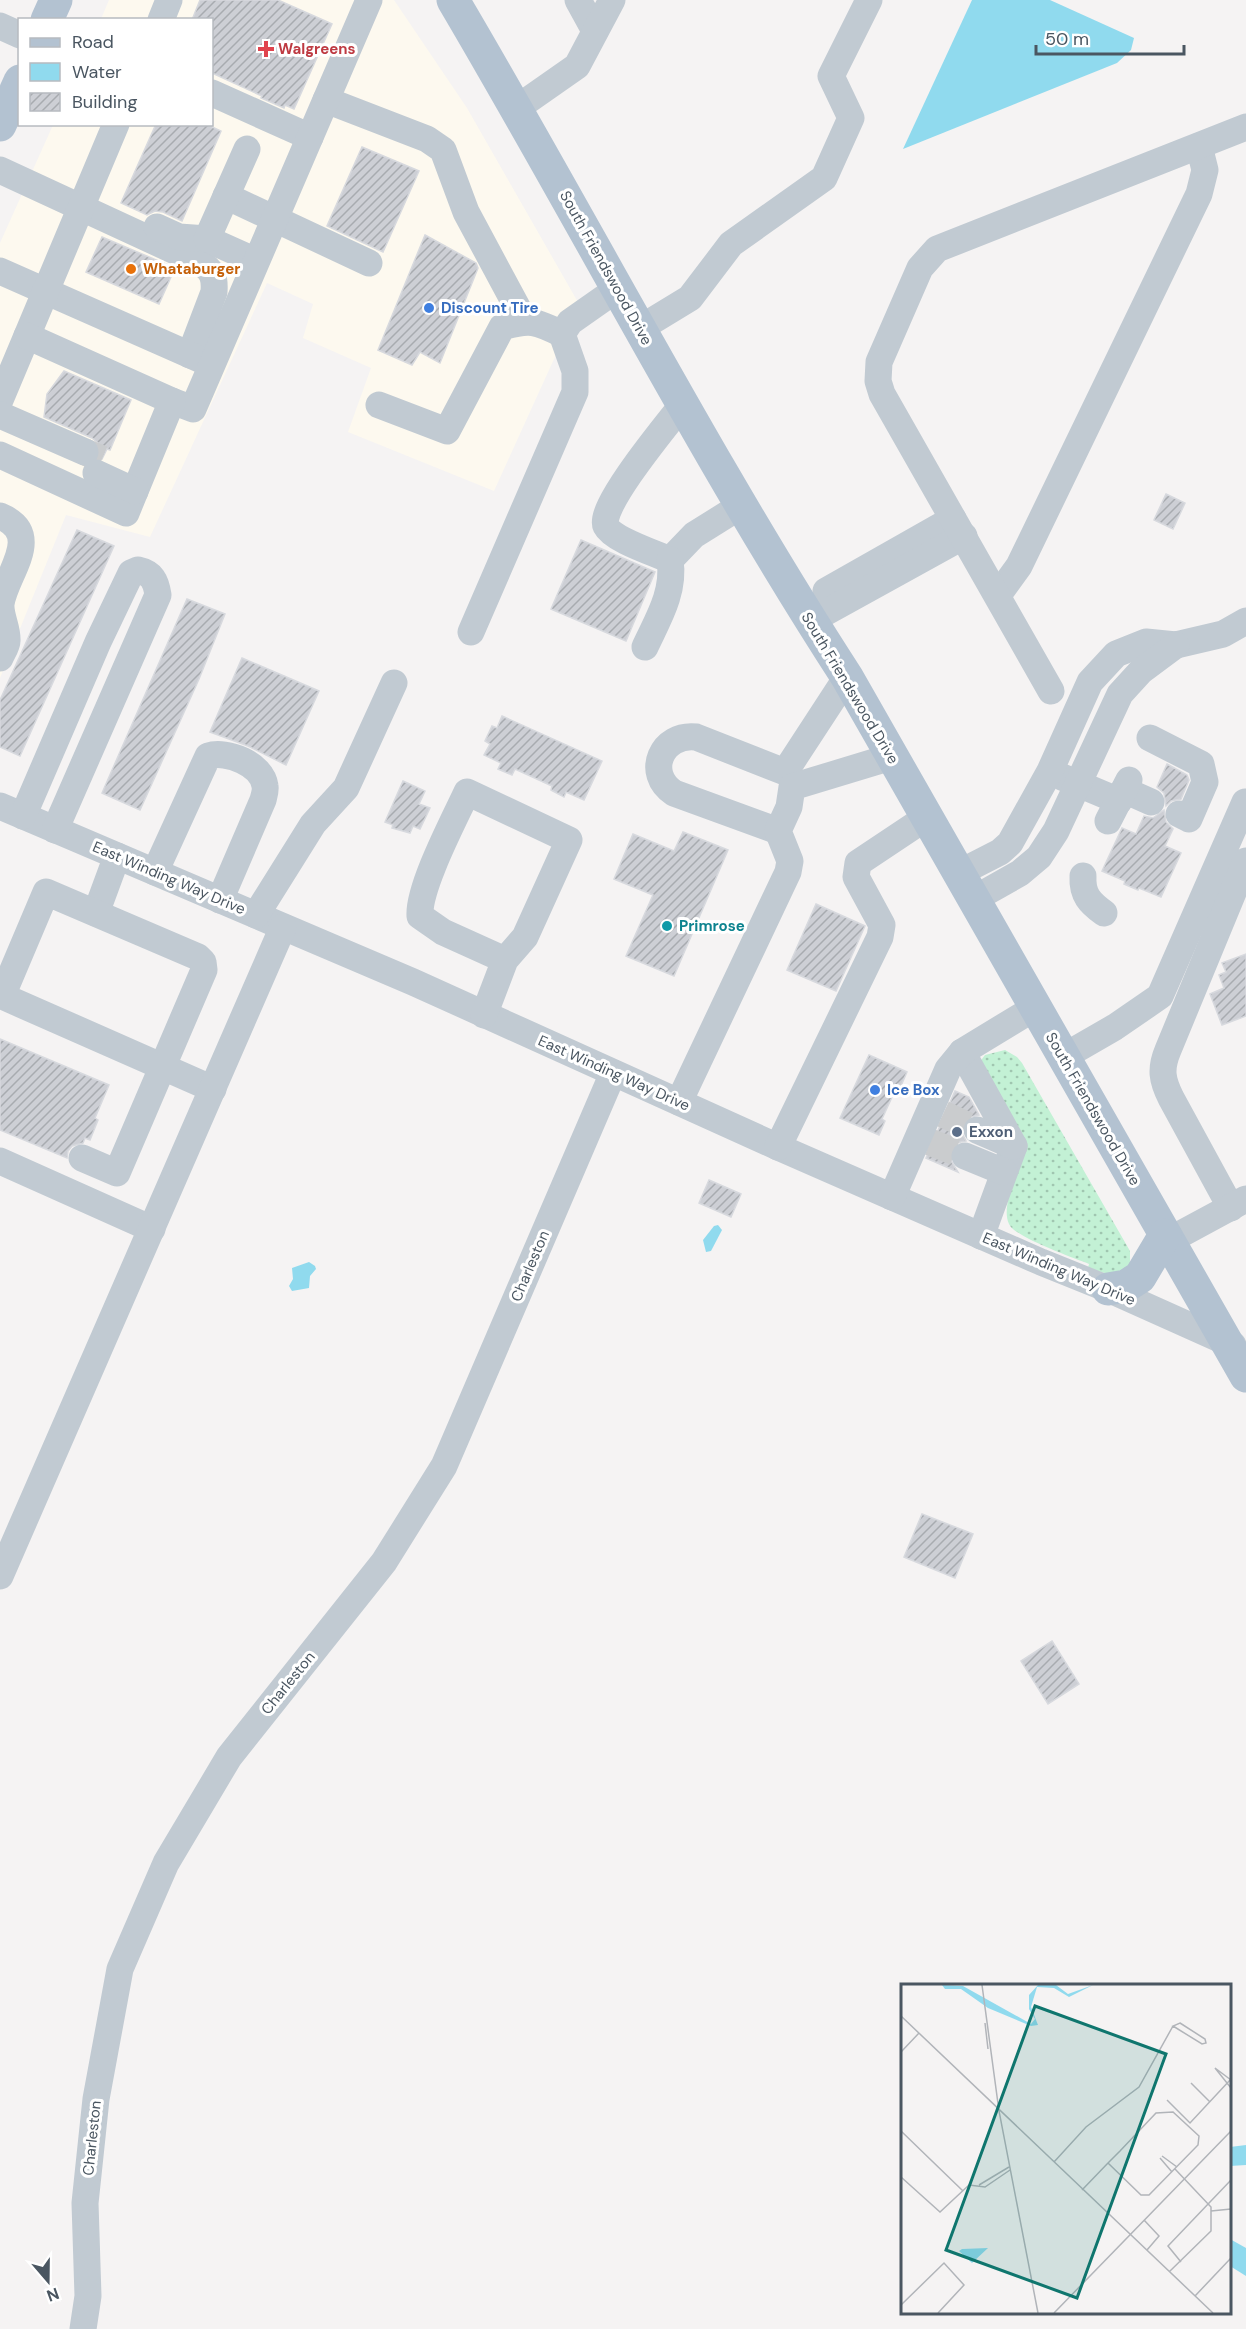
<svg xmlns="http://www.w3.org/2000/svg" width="1246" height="2329" font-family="'DM Sans',sans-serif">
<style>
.commercial{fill:#fdf9ef}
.grass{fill:url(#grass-dots)}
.water{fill:#90daee}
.building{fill:url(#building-hatch);stroke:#d7d9de;stroke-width:1.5}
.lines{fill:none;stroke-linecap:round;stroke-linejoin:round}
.minor-tunnel{stroke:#caccce;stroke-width:27;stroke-dasharray:27 14;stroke-linecap:butt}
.minor{stroke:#c1cad2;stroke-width:27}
.major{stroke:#b3c2d1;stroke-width:33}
.health-dot{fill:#e0444e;stroke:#fff;stroke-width:2}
.food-dot{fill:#e8710a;stroke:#fff;stroke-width:2}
.shop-dot{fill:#3f7fe0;stroke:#fff;stroke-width:2}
.culture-dot{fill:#0f9aa8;stroke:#fff;stroke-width:2}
.service-dot{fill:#5c6f8a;stroke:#fff;stroke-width:2}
.labels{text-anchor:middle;stroke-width:6;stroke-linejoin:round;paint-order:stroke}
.health-label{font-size:15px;font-weight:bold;fill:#be3a42;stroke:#fff;text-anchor:start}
.street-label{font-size:15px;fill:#4a5661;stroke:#fff}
.food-label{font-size:15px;font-weight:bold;fill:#c56008;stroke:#fff;text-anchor:start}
.shop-label{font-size:15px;font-weight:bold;fill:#366cbe;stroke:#fff;text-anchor:start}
.culture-label{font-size:15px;font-weight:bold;fill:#0d838f;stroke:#fff;text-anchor:start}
.service-label{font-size:15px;font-weight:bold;fill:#4e5e75;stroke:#fff;text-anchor:start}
.inset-road{fill:none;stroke:#b1b4b9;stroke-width:1.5}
.view{fill:#0f766e;fill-opacity:0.15;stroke:#0f766e;stroke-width:3}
.inset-edge{fill:none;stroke:#4a5661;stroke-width:3}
</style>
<defs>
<pattern id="grass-dots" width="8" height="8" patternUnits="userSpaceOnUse" patternTransform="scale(1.5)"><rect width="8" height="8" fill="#c3f1d5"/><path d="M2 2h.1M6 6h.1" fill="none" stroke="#a0c6b0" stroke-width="1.8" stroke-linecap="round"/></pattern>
<pattern id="building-hatch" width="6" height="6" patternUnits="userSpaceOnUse" patternTransform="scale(1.5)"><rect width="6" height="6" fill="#cdcfd5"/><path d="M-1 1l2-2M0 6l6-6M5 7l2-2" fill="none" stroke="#a8abb0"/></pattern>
</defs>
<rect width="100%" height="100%" fill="#f5f3f3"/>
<path class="commercial" d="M109,0h285l73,108 112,196 -85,187 -146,-59 23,-64 -68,-30 10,-34 -46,-21 -117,254 -84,-22 -66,163v-435l53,-118 159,-1v-104l-111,-1z"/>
<path class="grass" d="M1005,1050l12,7 5,6 108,188v17l-19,7 -23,-7 1,-4c-15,-6 -75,-27 -80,-40 -4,-9 -2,-19 0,-28l-30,-133 6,-8z"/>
<g class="water">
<path d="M972,0h78l84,38 -3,12 -14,13 -214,86z"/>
<path d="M718,1225l4,5 -11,21 -5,1 -3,-12 11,-14z"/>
<path d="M309,1262l6,4 1,3 -6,7 -1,12 -17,3 -3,-5 4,-7 -1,-11z"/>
<path d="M1246,2145v20l-16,1v-19z"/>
<path d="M1230,2239l16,9v28l-16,-10z"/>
</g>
<g class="building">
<path d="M200,0h78l54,24 -38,85 -9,-4 -1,3 -23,-10 1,-2 -50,-23v-53h-20z"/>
<path d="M156,124h50l15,7 -39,90 -19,-9 -8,-1 -8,4 -26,-12z"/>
<path d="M362,147l57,24 -36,81 -56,-26z"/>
<path d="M425,235l51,28 2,5 -38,95 -20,-11 -8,13 -34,-15z"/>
<path d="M102,237l73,31 -16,36 -73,-32z"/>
<path d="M64,371l67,29 -21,50 -3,-1 -5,10 -3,-1 2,-7 -3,-8 -6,-5 -48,-21 3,-23z"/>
<path d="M1166,494l19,9 -12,26 -19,-9z"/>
<path d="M77,530l37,16 -94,210 -20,-9v-47z"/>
<path d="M581,540l74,32 -29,69 -75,-32z"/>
<path d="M187,599l38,15 -26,65 -59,131 -38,-17z"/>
<path d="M242,658l77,33 -33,74 -38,-19 -38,-14z"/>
<path d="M502,716l100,45 -18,39 -18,-8 -2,5 -13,-7 1,-4 -37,-17 -3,6 -14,-6 3,-6 -17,-8 6,-11 -5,-3 7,-15 5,2z"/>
<path d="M1167,764l20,11 2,5 -8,19 -10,2 -5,5 -2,-13 -7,-6z"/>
<path d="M403,781l22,10 -6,13 11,4 -10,21 -7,-3 -3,7 -18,-5 1,-3 -8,-3z"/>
<path d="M1164,810l2,12 7,7 -8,17 16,7 -20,44 -22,-9 -1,2 -14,-6 1,-3 -23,-10 20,-43 14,6 8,-18 9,2z"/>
<path d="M683,832l45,18 -54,126 -48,-20 27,-61 -39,-16 19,-45 41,17z"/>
<path d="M816,904l49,22 -29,65 -49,-21z"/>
<path d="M1246,954v62l-24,9 -12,-31 14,-6 -5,-13 7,-3 -4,-9z"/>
<path d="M0,1039l109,46 -14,33 3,2 -8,20 -5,-2 -2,5 -11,3 -4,5 -1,7 -67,-28z"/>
<path d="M869,1055l38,17 -6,14 -3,-2 -16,35 3,2 -6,14 -39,-17z"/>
<path d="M955,1091l14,6 10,18 -12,3 -5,6 -1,7 5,10 -10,2 -6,8v8l8,13 -32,-14z"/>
<path d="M709,1180l32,14 -10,23 -32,-14z"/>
<path d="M922,1514l51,20 -18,44 -51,-21z"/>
<path d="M1052,1641l27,43 -31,20 -27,-43z"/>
</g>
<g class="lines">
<g class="minor-tunnel">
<path d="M85,452l17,7"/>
<path d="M943,1114l34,16"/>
<path d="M930,1142l35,14"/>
</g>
<g class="minor">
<path d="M578,0l17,31"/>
<path d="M161,20l8,-20"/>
<path d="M0,26l20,9"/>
<path d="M212,93l98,44"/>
<path d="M326,100l101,39 16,11 23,62 58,108"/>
<path d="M517,108l60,-42 35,-66"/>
<path d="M0,170l201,93c12,8 14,15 13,29l-24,63"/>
<path d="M226,196l143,67"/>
<path d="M157,227l22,10 28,2 49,22"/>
<path d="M207,239l40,-90"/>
<path d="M0,271l206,91"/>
<path d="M639,329l51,-31 41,-54 93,-66 27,-60 -20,-42 38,-76"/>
<path d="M0,400l116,-276"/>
<path d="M172,401l21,8 176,-409"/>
<path d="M683,404c-14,18 -86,104 -77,122 7,14 49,27 64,34l24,-25 48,-30"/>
<path d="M379,405l68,26 55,-104c28,-8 34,-6 60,7"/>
<path d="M0,415l85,37"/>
<path d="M0,455l126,58 46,-112 -145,-65"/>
<path d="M96,473l39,18"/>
<path d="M0,516c45,19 5,58 1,88 -1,12 7,25 6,37 0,5 -5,12 -7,17"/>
<path d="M826,591l127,-72"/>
<path d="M998,595l21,-29 180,-372 6,-24 -6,-24"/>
<path d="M810,621l154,-85"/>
<path d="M471,632l104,-240v-21l-13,-37 8,-12 47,-33"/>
<path d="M645,647c13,-28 30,-55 25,-87"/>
<path d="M1051,691l-169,-297 -4,-13 1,-19 41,-94 17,-19 309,-122"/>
<path d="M1150,738l51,26 4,18 -16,37 -10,-5"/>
<path d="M1062,777l57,24"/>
<path d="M1124,790l27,12"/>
<path d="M0,806l413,176 365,165 263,115 67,27 125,56"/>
<path d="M23,816l75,-174 33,-69 7,-3c14,3 18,11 20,25l-103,235"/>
<path d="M1108,821l21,-41"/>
<path d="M778,831l-104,-38c-30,-20 -12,-60 22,-56l89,35 62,-95"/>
<path d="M155,872l53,-116c19,-6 54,8 57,30 1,4 -1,10 -2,14l-43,100"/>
<path d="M959,873l41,-21 10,-9 40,-72 40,-89 26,-28 30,-12 30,3 47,-11 23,-13"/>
<path d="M1083,876c-1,19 7,27 21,37"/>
<path d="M974,899l46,-26 19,-16 17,-26 64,-137 21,-23 35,-26"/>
<path d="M96,913l21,-57"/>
<path d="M256,915l57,-91 33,-36 48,-105"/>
<path d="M484,1015l21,-55 20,-23 44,-97 -102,-48c-13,28 -49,96 -47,124l23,16 62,28"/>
<path d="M962,1052l52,94 -33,90"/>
<path d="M1063,1057l52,-30 45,-31 85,-194"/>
<path d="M679,1102l109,-230 2,-11 -12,-30 11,-24 3,-20 99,-30"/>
<path d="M977,1130l37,16"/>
<path d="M778,1147l102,-210 2,-12 -26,-48 2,-14 69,-46"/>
<path d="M965,1156l39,16"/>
<path d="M82,1158l35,15 87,-203 -1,-8 -5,-5 -152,-65 -44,104 211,93"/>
<path d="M0,1161l152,68"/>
<path d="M892,1197l56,-128 14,-17 74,-45"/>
<path d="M1231,1208l-60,-110c-9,-18 -11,-29 -3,-48l78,-189"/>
<path d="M1168,1241l78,-42"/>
<path d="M0,1576l283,-649"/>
<path d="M83,2329l5,-33 -3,-93 11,-104 24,-130 46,-106 63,-106 155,-195 60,-96 169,-393"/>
</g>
<g class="major">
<path d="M453,0c133,225 252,458 394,677l399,699"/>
<path d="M47,20l9,-20"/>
<path d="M0,125l20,-44"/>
<path d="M1108,1289l18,-3 14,-9 25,-42"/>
</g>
</g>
<path class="health-dot" d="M263 40h6v6h6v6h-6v6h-6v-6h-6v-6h6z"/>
<circle class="food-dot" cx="131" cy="269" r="6"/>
<g class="shop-dot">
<circle cx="429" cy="308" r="6"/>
<circle cx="875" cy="1090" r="6"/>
</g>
<circle class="culture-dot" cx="667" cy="926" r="6"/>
<circle class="service-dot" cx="957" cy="1132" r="6"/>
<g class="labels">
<g class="health-label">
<text x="278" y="54">Walgreens</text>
</g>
<g class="street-label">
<text transform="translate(606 268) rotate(61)" y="5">South Friendswood Drive</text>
<text transform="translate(850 688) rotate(59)" y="5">South Friendswood Drive</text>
<text transform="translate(169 878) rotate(23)" y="5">East Winding Way Drive</text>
<text transform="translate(614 1073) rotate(24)" y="5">East Winding Way Drive</text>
<text transform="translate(1093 1109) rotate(60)" y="5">South Friendswood Drive</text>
<text transform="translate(530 1266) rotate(-67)" y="5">Charleston</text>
<text transform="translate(1059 1269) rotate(23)" y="5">East Winding Way Drive</text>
<text transform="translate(288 1683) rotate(-51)" y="5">Charleston</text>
<text transform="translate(92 2138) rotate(-84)" y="5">Charleston</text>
</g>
<g class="food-label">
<text x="143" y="274">Whataburger</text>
</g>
<g class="shop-label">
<text x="441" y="313">Discount Tire</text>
<text x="887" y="1095">Ice Box</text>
</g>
<g class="culture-label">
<text x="679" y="931">Primrose</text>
</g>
<g class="service-label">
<text x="969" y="1137">Exxon</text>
</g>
</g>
<g transform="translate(901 1984)">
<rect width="330" height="330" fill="#f5f3f3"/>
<path d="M41,1l21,1 68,38 4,-5 -6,-10v-14l9,-10h18l12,9 25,-9 -24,12 -15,-9 -17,-1 -6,20 7,18 -7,1 -43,-18 -27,-19h-16zM87,264l-16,15 -13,-12 3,-2z" fill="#90daee"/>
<path class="inset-road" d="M81,1l17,126 39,202M0,32l312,297M84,39l3,26M279,39l25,16 1,4 -4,1 -29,-18zM0,68l18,-19M330,96l-16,-12 16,20M290,99l19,19M266,116l23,23 41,-44M0,147l62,60M261,172l15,11M259,174l12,14M153,178l32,-35 53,-40 34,-61M0,193l39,35 29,-27 16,2 25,-17M78,201l30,-18M181,206l26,-27 12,-12 36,-38 17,-1 26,24 -1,9 -49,50h-8l-33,-32M310,227l20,-2M243,236l15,16 -12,14M280,278l-13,-16 63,-66M268,288l42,-41v-24l-36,-38M294,312l36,-38M0,321l43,-42 20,22 -26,28M153,329l177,-182"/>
<path class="view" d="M134,22l131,48 -89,244 -131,-48z"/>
<rect width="330" height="330" class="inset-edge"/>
</g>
<rect x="18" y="18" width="195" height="108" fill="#ffffff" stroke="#b7bbc0" stroke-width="1.5"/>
<rect x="30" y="38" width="30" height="9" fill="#b3c2d1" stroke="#b7bbc0" stroke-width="1.5"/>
<text x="72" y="48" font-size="18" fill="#4a5661">Road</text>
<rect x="30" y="63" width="30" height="18" fill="#90daee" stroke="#b7bbc0" stroke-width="1.5"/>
<text x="72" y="78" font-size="18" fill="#4a5661">Water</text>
<rect x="30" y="93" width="30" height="18" fill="url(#building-hatch)" stroke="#b7bbc0" stroke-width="1.5"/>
<text x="72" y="108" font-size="18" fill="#4a5661">Building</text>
<g transform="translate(48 2281) rotate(160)" stroke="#ffffff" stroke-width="4.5" paint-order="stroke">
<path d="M0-4.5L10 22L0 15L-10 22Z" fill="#4a5661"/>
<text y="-9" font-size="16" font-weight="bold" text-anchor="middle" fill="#4a5661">N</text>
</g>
<path d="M1036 45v9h148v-9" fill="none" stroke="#4a5661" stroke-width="3"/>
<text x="1045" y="45" font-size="18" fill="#4a5661" stroke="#ffffff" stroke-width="4.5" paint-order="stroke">50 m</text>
</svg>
